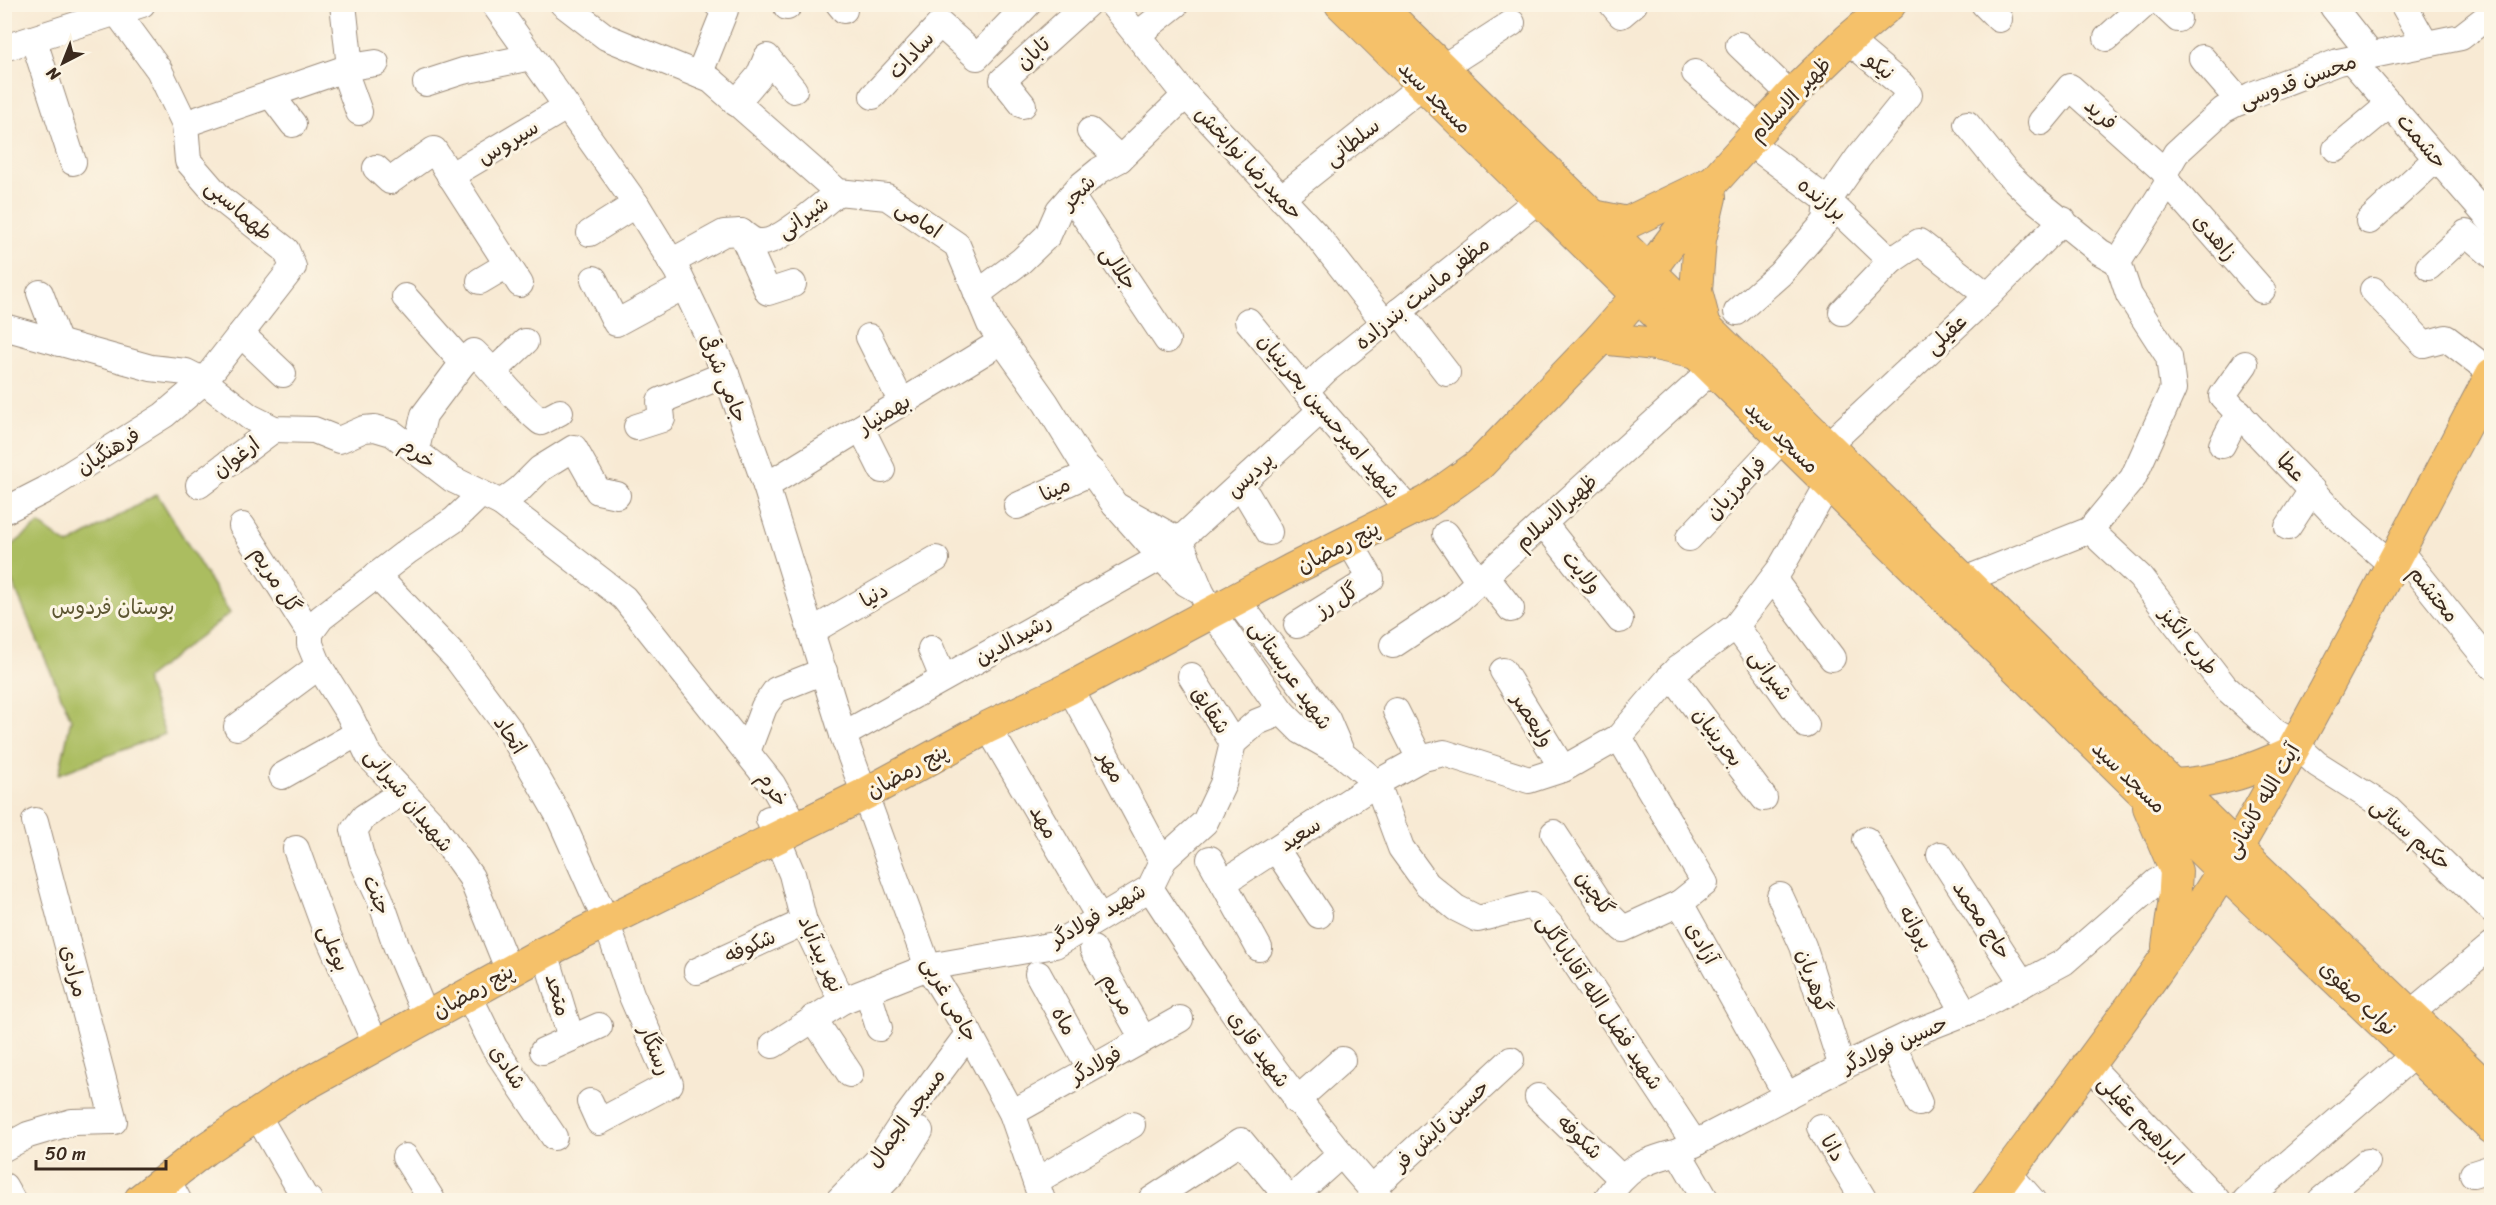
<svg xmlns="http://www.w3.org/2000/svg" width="2496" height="1205" font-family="Sriracha,'Playpen Sans Arabic',sans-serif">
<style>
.green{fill:#abbd60;stroke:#73743f;stroke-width:1.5}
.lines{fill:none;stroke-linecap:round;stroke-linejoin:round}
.minor-casing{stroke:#9a8a79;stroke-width:28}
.major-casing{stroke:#9a8a79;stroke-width:34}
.minor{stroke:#fff;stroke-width:26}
.major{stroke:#f5c16b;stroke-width:32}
.labels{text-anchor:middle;stroke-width:6;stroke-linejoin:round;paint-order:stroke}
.street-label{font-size:21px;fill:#3b2a1e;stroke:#fcf5e5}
.park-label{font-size:21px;fill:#5d5632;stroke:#fcf5e5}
</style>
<rect width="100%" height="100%" fill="#fcf5e5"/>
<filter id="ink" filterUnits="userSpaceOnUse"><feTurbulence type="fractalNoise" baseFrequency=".0167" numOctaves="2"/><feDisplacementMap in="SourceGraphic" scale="12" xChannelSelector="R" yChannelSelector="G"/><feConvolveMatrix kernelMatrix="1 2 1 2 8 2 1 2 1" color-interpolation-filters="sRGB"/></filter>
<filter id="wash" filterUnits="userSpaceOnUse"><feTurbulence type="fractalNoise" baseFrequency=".008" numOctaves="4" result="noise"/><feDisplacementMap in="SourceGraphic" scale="24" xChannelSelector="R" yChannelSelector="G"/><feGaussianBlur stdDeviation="1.35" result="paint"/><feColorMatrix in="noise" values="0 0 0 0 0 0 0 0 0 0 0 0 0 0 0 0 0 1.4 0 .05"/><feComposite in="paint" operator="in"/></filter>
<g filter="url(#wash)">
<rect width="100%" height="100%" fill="#f8ead4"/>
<path class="green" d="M157,494l73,119 -85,66 20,55 -106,40 12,-55 -66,-154v-14l34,-27 29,21z"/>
</g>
<g filter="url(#ink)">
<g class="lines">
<defs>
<g id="minor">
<path d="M343,4l7,63 -4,9 13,36"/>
<path d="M494,4l142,200 41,67 49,103 40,112 77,249 85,232 41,66 43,80 30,87"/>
<path d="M563,4l43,33 105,43 127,112 49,5 70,48 33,79 56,79 37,60 9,9 23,33 46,52 25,26 12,7"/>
<path d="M839,4l5,6"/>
<path d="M1112,4l69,86 137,147 67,86"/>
<path d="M1612,4l9,11 13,-11"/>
<path d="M1984,4l15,15"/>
<path d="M2162,4l16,15"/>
<path d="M2403,4l22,39"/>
<path d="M787,7l3,-3"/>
<path d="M2333,7l38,48"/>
<path d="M1137,35l39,-31"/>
<path d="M2107,38l38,-34"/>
<path d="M34,41l39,121"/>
<path d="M1739,45l52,50"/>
<path d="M4,48l138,-44"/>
<path d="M2202,58l38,44"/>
<path d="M2351,60l141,162"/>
<path d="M1442,68l70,-45"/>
<path d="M1695,73l65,56"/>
<path d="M699,75l26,-65 -8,-6"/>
<path d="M426,83l37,-12 68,-14"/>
<path d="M271,95l22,29"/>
<path d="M873,96l67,-72 37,33 51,-53"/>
<path d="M736,103l23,-27 8,-19 27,33"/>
<path d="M1023,105l-20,-25 84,-76"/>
<path d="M2041,122l29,-35 95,85"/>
<path d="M185,124l165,-57 26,-4"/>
<path d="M1967,124l38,47 27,26 68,55 18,10"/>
<path d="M1090,131l30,28"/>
<path d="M1749,142l79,59 63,60"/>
<path d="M2336,149l54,-45"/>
<path d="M376,168l14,13 44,-31 86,134"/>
<path d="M450,176l116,-69"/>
<path d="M2168,183l94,107"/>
<path d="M1071,196l96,144"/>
<path d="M1281,198l142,-113"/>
<path d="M2369,221l67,-62"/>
<path d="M741,232l27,60 25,-8"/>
<path d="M590,233l46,-29"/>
<path d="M671,262l53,-29 17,-1c7,5 12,11 21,10 18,0 61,-38 76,-50"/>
<path d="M2429,267l37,-34 26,22"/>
<path d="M594,279l22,44 68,-37"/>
<path d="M480,281l27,-16"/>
<path d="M2373,290l51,54 22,-6 46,35"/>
<path d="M40,293l19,50"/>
<path d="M977,294l44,-33 27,-26 11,-25 20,-23 21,-17 20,-11 66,-64"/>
<path d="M405,297l58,66 -39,52 -8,35"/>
<path d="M1399,311l48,62"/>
<path d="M1737,312l43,-38 46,-53 2,-20 30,-43 51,-63 -7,-10 -54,-45"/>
<path d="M1842,312l49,-51 28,-19 69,54"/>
<path d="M1248,321l73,89 89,101"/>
<path d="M4,327l147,41 35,4 18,9 46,36 24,12 40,1 25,10 25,-11 11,-1 17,5 60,46 49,24 123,95 148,186 25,44"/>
<path d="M241,334l42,40"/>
<path d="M869,337l33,66"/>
<path d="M463,363l11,-11c24,23 41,49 67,70l19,-10"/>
<path d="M2245,364l-23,32 114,120 55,48"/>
<path d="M494,371l31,-29"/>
<path d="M1306,390l20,-20 213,-171"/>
<path d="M637,427l25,-8 -2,-18 66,-27"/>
<path d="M861,428l21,42"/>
<path d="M2222,445l17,-33"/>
<path d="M1827,446l161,-150 75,-76"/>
<path d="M199,485l75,-56"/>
<path d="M1241,485l28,47"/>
<path d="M766,486l236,-145"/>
<path d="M480,495l-26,25 -46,31 -87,67 -11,15v11l9,22 30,48 20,42 64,68 38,53 38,94"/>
<path d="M501,503l19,-14 20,-20 34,-21 24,43 19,4"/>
<path d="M1115,505l65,36 21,51 11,20 70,100 19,19 41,23 35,29 24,65 26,36 29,24 22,11 54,-14 18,20 145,219"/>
<path d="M1017,506l75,-34"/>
<path d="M4,511l41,-21 119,-75 40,-34 89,-114 -7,-17 -66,-52 -32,-37 -3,-37 -26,-54 -41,-56 -3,-10"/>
<path d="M1544,524l76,96"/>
<path d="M242,526l68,107"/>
<path d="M2288,527l24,-37"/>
<path d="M2090,530l50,47 85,110 50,45 20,12 22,20 71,45 104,101"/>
<path d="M1446,534l33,48"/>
<path d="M1689,538l94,-100"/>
<path d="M2398,549l94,117"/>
<path d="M376,575l81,84 52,70 51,89 46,103 25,73 39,90 -71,38 -9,-20"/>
<path d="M1485,576l26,33"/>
<path d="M1773,579l59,79"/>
<path d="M1964,580l126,-50 43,-52 40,-89 -4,-32 -40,-62 -11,-33 50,-79 -3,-11 11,-19 47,-43 29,-15 86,-33 123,-25 31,-24"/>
<path d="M1236,599l91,120 15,35"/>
<path d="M1297,625l74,-46 -22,-38"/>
<path d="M1736,626l70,99"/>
<path d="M812,631l124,-72"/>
<path d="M1393,645l59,-39 261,-237"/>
<path d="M931,649l12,29"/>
<path d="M1503,671l60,98"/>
<path d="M1671,675l93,123"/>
<path d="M1191,676l42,67"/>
<path d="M1070,688l89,167 5,4"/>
<path d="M1396,711l24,48"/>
<path d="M237,727l82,-61"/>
<path d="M988,727l111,190"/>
<path d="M843,735l318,-178 160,-147"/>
<path d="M1619,737l86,146 -25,20 107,193"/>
<path d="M747,752l17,-45 12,-17 48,-19"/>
<path d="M282,776l76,-43"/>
<path d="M402,792l-38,25 -10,13 8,30 18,39 16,46 30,72"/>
<path d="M769,819l23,55 12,48 38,79 86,-34 127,-22 95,-57 14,-29 41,-37 18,-38 10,-41 24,-21 25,-10"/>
<path d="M1554,833l52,79 17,17 57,-26"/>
<path d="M1866,840l99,173"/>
<path d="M296,849l30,82 50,114"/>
<path d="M1276,849l43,66"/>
<path d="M1940,855l83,129"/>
<path d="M1210,859l49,89"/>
<path d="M1223,883l154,-100 43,-24 24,-6 85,27 34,-11 56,-32 58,-68 59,-43 44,-57 49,-86"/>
<path d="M1150,888c71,109 144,215 231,312"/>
<path d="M1780,896l23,50 39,121"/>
<path d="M1093,949l50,90"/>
<path d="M545,952l26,86"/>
<path d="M697,971l107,-49"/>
<path d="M1038,974l52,94"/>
<path d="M868,992l11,36"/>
<path d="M468,994l26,53 60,90"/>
<path d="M2411,1013l81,-68"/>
<path d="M813,1018l37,56"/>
<path d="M1892,1043l27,60"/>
<path d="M773,1045l69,-44"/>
<path d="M543,1051l56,-25"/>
<path d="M2089,1065l128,135"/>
<path d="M1538,1097l83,81"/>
<path d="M1296,1101l46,-41"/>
<path d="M1012,1113l168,-94"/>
<path d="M257,1115l48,83 4,2"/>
<path d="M1820,1127l44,73"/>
<path d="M4,1148l24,-13 44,-13 42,-1 -79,-300"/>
<path d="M1678,1152l28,48"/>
<path d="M405,1157l27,43"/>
<path d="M2008,1173l24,27"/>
<path d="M2473,1174l19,-6"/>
<path d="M167,1179l11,21"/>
<path d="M1036,1181l96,-56"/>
<path d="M4,1186l8,14"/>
<path d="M1371,1190l140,-130"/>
<path d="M839,1200l39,-40 29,-44 62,-83"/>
<path d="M867,1200l26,-27 27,-42"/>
<path d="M1151,1200l90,-59 49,59"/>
<path d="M1290,1200l50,-45"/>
<path d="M1606,1200c21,-32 34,-38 72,-48l164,-85 69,-33 69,-27 84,-45 92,-80 20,-11"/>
<path d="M2246,1200l169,-146"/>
<path d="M2321,1200l46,-38"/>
</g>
<g id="major">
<path d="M1341,4l881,866 270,258"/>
<path d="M1377,4l872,856 243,233"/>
<path d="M1593,216l34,7 83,-40"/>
<path d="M1705,326l-9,-35 4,-52 10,-42"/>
<path d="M1601,338l54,6 41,9"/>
<path d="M2173,785c47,-3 75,-13 117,-32"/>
<path d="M2149,807l27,64 -2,34 -6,41"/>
<path d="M140,1200l64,-50 82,-55 259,-143 320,-158 123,-67 82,-39 221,-118 136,-68 52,-37 122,-127 36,-42 12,-25 51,-68 13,-21 78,-87 57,-55 42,-36"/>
<path d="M1988,1200c85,-117 176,-229 250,-354 90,-154 170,-314 254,-472"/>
</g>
</defs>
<use href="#minor" class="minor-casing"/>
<use href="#major" class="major-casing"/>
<use href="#minor" class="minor"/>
<use href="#major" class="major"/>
</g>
</g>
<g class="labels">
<g class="street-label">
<text transform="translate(1033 53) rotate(-42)" y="7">تابان</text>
<text transform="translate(911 55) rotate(-47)" y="7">سادات</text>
<text transform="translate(1880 66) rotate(40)" y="7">نیکو</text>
<text transform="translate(2298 81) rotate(-20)" y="7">محسن قدوسی</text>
<text transform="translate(1435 97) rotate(45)" y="7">مسجد سید</text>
<text transform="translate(1790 99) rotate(-46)" y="7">ظهیر الاسلام</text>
<text transform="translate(2101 114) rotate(42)" y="7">فرید</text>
<text transform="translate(2422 141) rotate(50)" y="7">حشمت</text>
<text transform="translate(508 142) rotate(-31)" y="7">سیروس</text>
<text transform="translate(1352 142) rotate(-38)" y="7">سلطانی</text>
<text transform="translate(1249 163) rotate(47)" y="7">حمیدرضا نوابخش</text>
<text transform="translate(1078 192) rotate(-45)" y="7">شجر</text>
<text transform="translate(1822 199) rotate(39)" y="7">برازنده</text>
<text transform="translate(239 210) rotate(41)" y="7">طهماسبی</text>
<text transform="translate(803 217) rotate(-35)" y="7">شیرانی</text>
<text transform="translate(919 219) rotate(34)" y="7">امامی</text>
<text transform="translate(2215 237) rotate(49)" y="7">زاهدی</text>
<text transform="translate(1119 268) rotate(56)" y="7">جلالی</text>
<text transform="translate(1422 293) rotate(-39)" y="7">مظفر ماست بندزاده</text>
<text transform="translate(1946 334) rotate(-43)" y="7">عقیلی</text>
<text transform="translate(724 378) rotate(68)" y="7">جامی شرقی</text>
<text transform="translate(884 414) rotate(-32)" y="7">بهمنیار</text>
<text transform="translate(1329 416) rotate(50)" y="7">شهید امیرحسین بحرینیان</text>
<text transform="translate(1782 437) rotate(44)" y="7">مسجد سید</text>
<text transform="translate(108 451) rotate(-32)" y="7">فرهنگیان</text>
<text transform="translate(418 453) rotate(37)" y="7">خرم</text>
<text transform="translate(236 457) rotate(-37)" y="7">ارغوان</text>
<text transform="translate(2291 467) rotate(47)" y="7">عطا</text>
<text transform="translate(1250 475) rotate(-43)" y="7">پردیس</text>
<text transform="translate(1736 488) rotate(-47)" y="7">فرامرزیان</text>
<text transform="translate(1055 489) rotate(-24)" y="7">مینا</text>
<text transform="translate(1556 512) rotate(-42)" y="7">ظهیرالاسلام</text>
<text transform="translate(1338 547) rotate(-27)" y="7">پنج رمضان</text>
<text transform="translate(1582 572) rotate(51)" y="7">ولایت</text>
<text transform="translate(276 580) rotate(58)" y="7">گل مریم</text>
<text transform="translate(2434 594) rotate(51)" y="7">محتشم</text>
<text transform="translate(874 595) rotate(-30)" y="7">دنیا</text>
<text transform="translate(1337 600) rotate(-32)" y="7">گل رز</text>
<text transform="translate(1013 639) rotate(-29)" y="7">رشیدالدین</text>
<text transform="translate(2189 641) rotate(52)" y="7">طرب انگیز</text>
<text transform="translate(1291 675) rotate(55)" y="7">شهید عربستانی</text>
<text transform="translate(1771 675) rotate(54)" y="7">شیرانی</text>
<text transform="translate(1211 710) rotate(58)" y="7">شقایق</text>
<text transform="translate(1533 720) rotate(58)" y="7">ولیعصر</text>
<text transform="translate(510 735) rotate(57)" y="7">اتحاد</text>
<text transform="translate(1718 737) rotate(53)" y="7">بحرینیان</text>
<text transform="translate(1112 767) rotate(62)" y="7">مهر</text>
<text transform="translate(907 771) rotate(-29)" y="7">پنج رمضان</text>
<text transform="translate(2129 777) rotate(44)" y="7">مسجد سید</text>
<text transform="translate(773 789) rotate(57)" y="7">خرم</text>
<text transform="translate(409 800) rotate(51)" y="7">شهیدان شیرانی</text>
<text transform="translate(2262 801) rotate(-60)" y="7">آیت الله کاشانی</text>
<text transform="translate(1044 822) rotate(60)" y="7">مهد</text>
<text transform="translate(1300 834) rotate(-33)" y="7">سعید</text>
<text transform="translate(2411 834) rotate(41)" y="7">حکیم سنائی</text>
<text transform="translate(1595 893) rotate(55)" y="7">گلچین</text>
<text transform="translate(377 895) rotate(68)" y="7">جنت</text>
<text transform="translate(1098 915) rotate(-30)" y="7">شهید فولادگر</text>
<text transform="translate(1982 920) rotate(57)" y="7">حاج محمد</text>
<text transform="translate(1916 927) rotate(60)" y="7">پروانه</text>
<text transform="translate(1702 943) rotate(61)" y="7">آزادی</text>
<text transform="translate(750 946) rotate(-24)" y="7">شکوفه</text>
<text transform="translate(334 948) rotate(67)" y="7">بوعلی</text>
<text transform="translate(821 954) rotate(66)" y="7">نهر بیدآباد</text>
<text transform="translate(74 971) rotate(75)" y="7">مرادی</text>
<text transform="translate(1814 981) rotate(71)" y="7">گوهریان</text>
<text transform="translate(473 991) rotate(-29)" y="7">پنج رمضان</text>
<text transform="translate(1118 994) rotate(61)" y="7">مریم</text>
<text transform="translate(558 995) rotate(74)" y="7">متحد</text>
<text transform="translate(2358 998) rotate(44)" y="7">نواب صفوی</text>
<text transform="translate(950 999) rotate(61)" y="7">جامی غربی</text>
<text transform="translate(1600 1002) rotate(56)" y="7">شهید فضل الله آقاباباگلی</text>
<text transform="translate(1064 1021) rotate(61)" y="7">ماه</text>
<text transform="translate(1895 1044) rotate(-24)" y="7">حسین فولادگر</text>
<text transform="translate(1259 1049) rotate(54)" y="7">شهید قاری</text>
<text transform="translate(655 1050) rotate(67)" y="7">رستگار</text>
<text transform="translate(1096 1065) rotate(-29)" y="7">فولادگر</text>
<text transform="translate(508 1067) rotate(57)" y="7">شادی</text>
<text transform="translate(906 1118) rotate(-54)" y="7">مسجد الجمال</text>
<text transform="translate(2141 1120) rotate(47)" y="7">ابراهیم عقیلی</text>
<text transform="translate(1441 1125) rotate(-43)" y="7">حسین تابش فر</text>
<text transform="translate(1580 1137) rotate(44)" y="7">شکوفه</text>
<text transform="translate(1833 1148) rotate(59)" y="7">دانا</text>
</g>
<g class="park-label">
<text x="113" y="614">بوستان فردوس</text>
</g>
</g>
<rect width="2496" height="1205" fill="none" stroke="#fcf5e5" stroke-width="24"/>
<g transform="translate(63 63) rotate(222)" stroke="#fcf5e5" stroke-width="4.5" paint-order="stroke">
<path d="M0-4.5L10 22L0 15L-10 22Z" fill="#3b2a1e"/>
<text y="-9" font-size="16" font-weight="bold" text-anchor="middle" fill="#3b2a1e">N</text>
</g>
<path d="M36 1160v9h130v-9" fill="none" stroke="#3b2a1e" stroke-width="3"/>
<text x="45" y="1160" font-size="18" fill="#3b2a1e" stroke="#fcf5e5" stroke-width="4.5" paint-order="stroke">50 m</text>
</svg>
